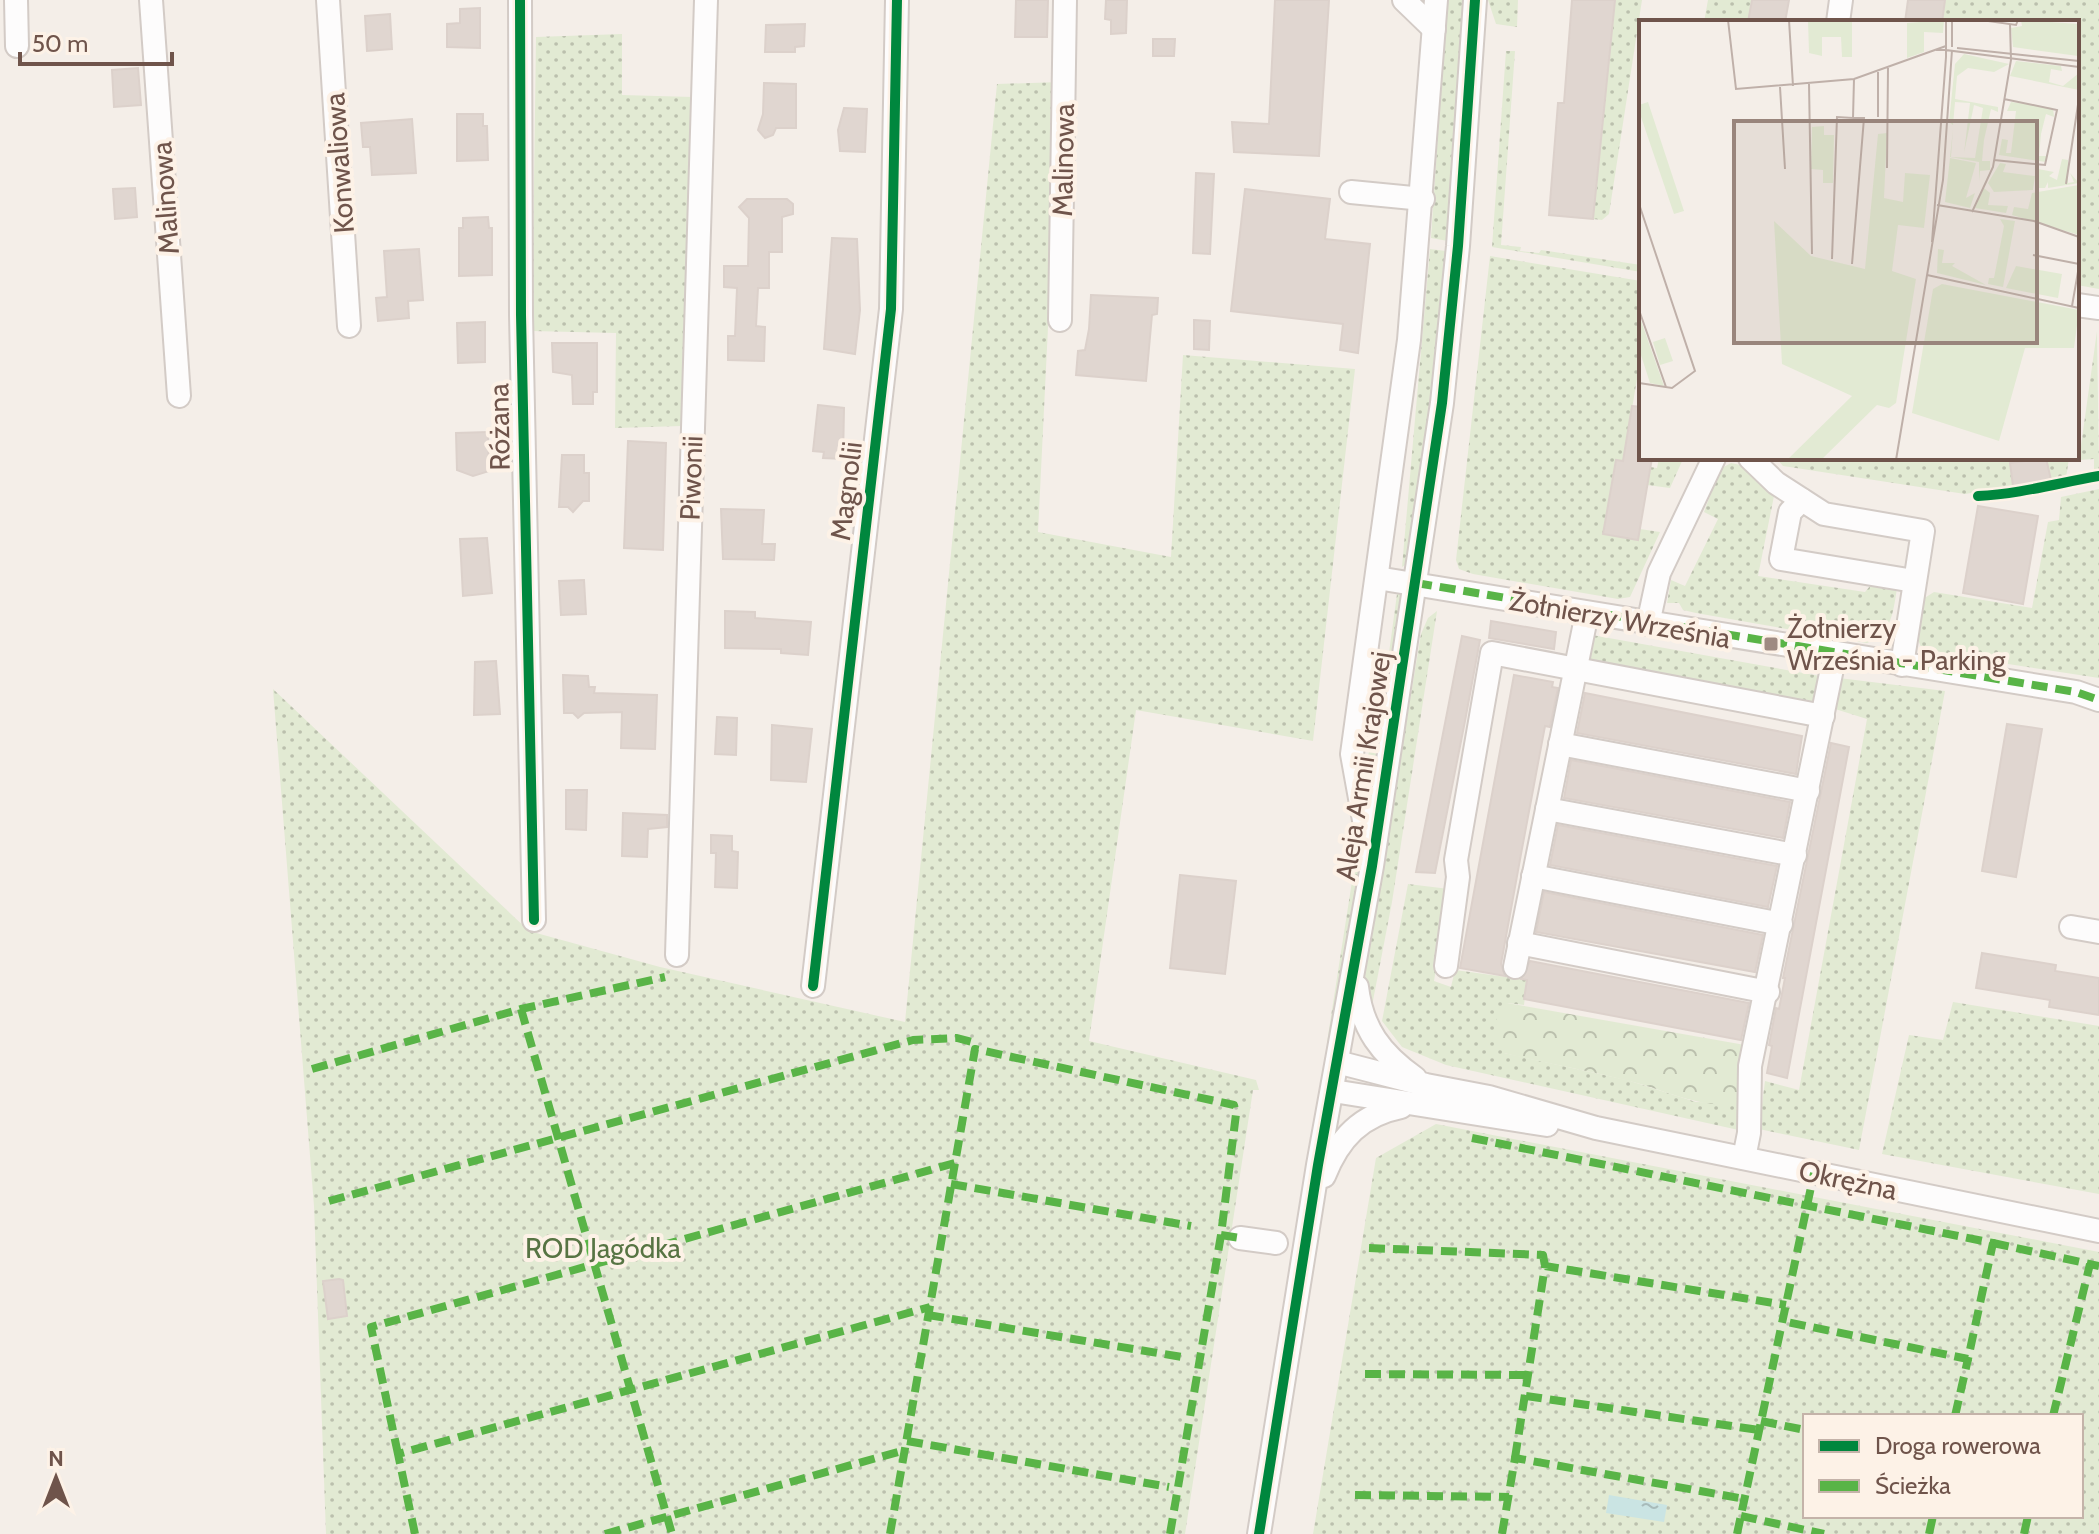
<svg xmlns="http://www.w3.org/2000/svg" width="2099" height="1534" font-family="Cabin,sans-serif">
<style>
.green{fill:url(#green-dots);fill-rule:evenodd}
.forest{fill:url(#forest-crowns)}
.water{fill:url(#water-ripples)}
.building{fill:#e0d6d0;stroke:#dcd1cb;stroke-width:2}
.lines{fill:none;stroke-linecap:round;stroke-linejoin:round}
.minor-casing{stroke:#d3cbc6;stroke-width:26}
.minor{stroke:#fdfcfc;stroke-width:22}
.quiet{stroke:#59b447;stroke-width:8;stroke-dasharray:16 8;stroke-linecap:butt}
.cycleway-casing{stroke:#fdf2e7;stroke-width:15}
.cycleway{stroke:#00873e;stroke-width:10}
.poi-dot{fill:#9e8a82;stroke:#fdf2e7;stroke-width:3}
.labels{text-anchor:middle;stroke-width:8;stroke-linejoin:round;paint-order:stroke}
.street-label{font-size:28px;fill:#6f544b;stroke:#fdf2e7}
.poi-label{font-size:28px;fill:#6f544b;stroke:#fdf2e7;text-anchor:start}
.park-label{font-size:28px;fill:#577443;stroke:#fdf2e7}
.inset-road{fill:none;stroke:#bfb0a9;stroke-width:2}
.view{fill:#99857c;fill-opacity:0.15;stroke:#99857c;stroke-width:4}
.inset-edge{fill:none;stroke:#6f544b;stroke-width:4}
</style>
<defs>
<pattern id="green-dots" width="8" height="8" patternUnits="userSpaceOnUse" patternTransform="scale(2)"><rect width="8" height="8" fill="#e2ead3"/><path d="M2 2h.1M6 6h.1" fill="none" stroke="#bbc0ad" stroke-width="1.8" stroke-linecap="round"/></pattern>
<pattern id="forest-crowns" width="20" height="18" patternUnits="userSpaceOnUse" patternTransform="scale(2)"><rect width="20" height="18" fill="#e2ead3"/><path d="M2 6a3 3 0 1 1 6 0M12 15a3 3 0 1 1 6 0" fill="none" stroke="#bbc0ad"/></pattern>
<pattern id="water-ripples" width="26" height="14" patternUnits="userSpaceOnUse" patternTransform="scale(2)"><rect width="26" height="14" fill="#cae4e3"/><path d="M2 4q2-2 4 0t4 0M15 11q2-2 4 0t4 0" fill="none" stroke="#a8bbba"/></pattern>
</defs>
<rect width="100%" height="100%" fill="#f4eee8"/>
<g class="green">
<path d="M1447,0h18l-17,241 -17,-3z"/>
<path d="M1488,0h30l-1,27 -21,-3z"/>
<path d="M1615,0h27l-33,214 -7,6 -9,-1z"/>
<path d="M1708,0h44l-4,22h-44z"/>
<path d="M1940,0h159v289l-22,-4v-263h-135z"/>
<path d="M622,34v61l71,2 -11,329 -67,2 1,-95 -84,-2 4,-294z"/>
<path d="M1506,51h9l-14,194 20,2 -1,4 19,2 2,-3 100,15v7l-149,-25z"/>
<path d="M1060,82l-22,450 133,25 12,-202 172,14 -42,372 -177,-31 -47,331 167,39 3,10h-6l-68,444h-859l-12,-328 -41,-517 256,242 131,36 245,55 92,-938z"/>
<path d="M1430,249l16,2 -10,121 -29,192 -5,3z"/>
<path d="M1490,256l151,25v75l-18,105 -19,73 33,6 3,-11 20,3 -30,65 -12,2 -145,-25 -14,-5 -3,-9z"/>
<path d="M2097,331l2,140 -5,1v-13l-15,1z"/>
<path d="M1659,458l24,1 -13,29 -23,-3 3,-18 7,1z"/>
<path d="M1776,458h293l-3,20 -15,2 -5,-22 -35,5 2,23 -48,8 -182,-28z"/>
<path d="M1731,463l19,4 24,29 -16,80 107,16 10,-12 23,3c-5,26 -4,49 -31,60l-171,-30 -13,-3 -4,-7h-12l4,-23 14,6 33,-67 -14,-7 16,-43z"/>
<path d="M2099,489v189l-143,-22 -35,-9 -4,-10 6,-38 11,-7 98,16 16,-86 11,-2 2,-23z"/>
<path d="M1397,594h6l-70,446 -6,2 26,-167 6,-84 24,-94z"/>
<path d="M1437,611l-45,291 -21,109 -5,-13 -1,-26 56,-338 7,-16z"/>
<path d="M1592,635l228,41 -5,29 -228,-42z"/>
<path d="M1839,678l106,13 -86,459 -100,-21 6,-48 34,9 68,-371 -35,-11z"/>
<path d="M1408,884l41,5 -15,92 17,6 4,-17 72,10 -3,25 -17,-2 -3,50 123,27 69,22 48,1 -1,28 -297,-66 -44,-18 -20,-26z"/>
<path d="M1953,1002l146,24v168l-217,-40 27,-119 34,5z"/>
<path d="M1436,1124l663,128v282h-786l63,-376zM1805,1416h276v100h-276z"/>
</g>
<path class="forest" d="M1507,1003l238,42 -1,58c-41,8 -80,-14 -119,-23 -40,-10 -81,-17 -121,-27 -8,-18 -14,-35 3,-50z"/>
<path class="water" d="M1609,1495l58,10 -3,17 -58,-9z"/>
<g class="building">
<path d="M1016,0h32l-1,37h-32z"/>
<path d="M1106,0h21l-1,33 -15,1v-14l-6,-1z"/>
<path d="M1275,0h54l-10,156 -85,-4 -2,-30 37,2z"/>
<path d="M1572,0h43l-22,219 -44,-4 9,-112h6z"/>
<path d="M1752,0h37l-4,22h-37z"/>
<path d="M1908,0h37l-3,22h-37z"/>
<path d="M480,8v40l-33,-1v-23l13,-1v-14z"/>
<path d="M390,14l2,35 -25,2 -2,-35z"/>
<path d="M805,24l-1,22 -9,1v5h-30l1,-27z"/>
<path d="M1153,39h22l-1,17h-21z"/>
<path d="M138,68l3,37 -27,2 -2,-37z"/>
<path d="M764,83l32,1v44h-20l-3,7 -8,3 -7,-8 5,-16z"/>
<path d="M844,108l23,1 -2,43 -25,-1 -2,-21z"/>
<path d="M457,114h26v12h4l1,34 -31,1z"/>
<path d="M412,119l4,54 -44,2 -2,-28h-7l-2,-24z"/>
<path d="M1196,173l18,1 -4,80 -17,-1z"/>
<path d="M135,188l2,29 -22,2 -2,-30z"/>
<path d="M1245,189l85,10 -5,40 45,5 -12,109 -18,-3 3,-26 -112,-13z"/>
<path d="M747,199h40l6,5v10l-11,3v35h-13v36h-11l-2,38 9,1 -1,34 -36,-1v-24h7l2,-48 -13,-1v-21h24l1,-48 -10,-11z"/>
<path d="M488,217l1,11h3v47l-33,1v-48h4v-10z"/>
<path d="M832,238l25,1 3,71 -5,44 -31,-5z"/>
<path d="M419,249l4,51 -15,1 1,17 -31,3 -2,-23 11,-1 -3,-46z"/>
<path d="M1091,295l67,3 -1,16 -5,1 -6,66 -70,-6 2,-24 7,-1 4,-21z"/>
<path d="M1194,320l16,1 -1,29 -15,-1z"/>
<path d="M485,322v40l-27,1 -1,-40z"/>
<path d="M552,343h45v49h-4v12h-20l-1,-29 -19,-3z"/>
<path d="M818,405l26,3 -1,51 -20,-1 1,-6 -11,-1z"/>
<path d="M1632,406l9,1v51h11l-14,82 -35,-6 13,-74 7,1z"/>
<path d="M488,432l1,39 -16,5 -16,-6 -1,-37z"/>
<path d="M628,441l38,2 -3,107 -39,-2z"/>
<path d="M562,455h22v18h5v28h-6l-10,11 -5,-5h-9z"/>
<path d="M2046,458l5,22 -38,6 -3,-23z"/>
<path d="M1978,506l60,10 -15,88 -60,-11z"/>
<path d="M721,509l43,1 -2,34h13l-1,16 -51,-1z"/>
<path d="M487,538l5,55 -29,3 -3,-57z"/>
<path d="M584,580l2,34 -25,1 -2,-34z"/>
<path d="M725,611l30,1v6l56,4 -3,33 -27,-2v-4l-56,-1z"/>
<path d="M1491,621l65,11 -2,17 -65,-11z"/>
<path d="M1462,636l18,4 -15,81 -30,152 -19,-1z"/>
<path d="M496,661l4,53 -26,1 1,-53z"/>
<path d="M563,675l25,1 1,11h6l-1,6 63,2 -2,54 -34,-1 1,-36 -38,1 -6,5 -5,-5h-9z"/>
<path d="M1514,675l39,7 -1,5 6,1 -8,39 -5,-1 -24,128 -20,110 4,12 -45,-8z"/>
<path d="M1585,693l217,43 -6,38 -219,-41z"/>
<path d="M717,717l20,1 -1,37 -21,-1z"/>
<path d="M2007,724l35,5 -26,148 -34,-6z"/>
<path d="M772,725l40,4 -6,53 -35,-2z"/>
<path d="M1831,743l18,4 -62,331 -20,-5 5,-27 -3,-1 7,-37 3,1 6,-31h-2z"/>
<path d="M1571,760l219,42 -7,36 -219,-40z"/>
<path d="M566,790h21l-1,40 -20,-1z"/>
<path d="M623,813l44,2v12l-19,2 -1,28 -25,-1z"/>
<path d="M1558,825l219,41 -9,41 -218,-42z"/>
<path d="M711,835l21,1v15l6,1 -1,36 -22,-1 1,-34h-5z"/>
<path d="M1180,875l56,6 -11,93 -55,-6z"/>
<path d="M1544,892l219,43 -8,37 -219,-40z"/>
<path d="M1982,953l74,12 -1,6 44,7v37l-50,-8 1,-7 -74,-12z"/>
<path d="M1530,961l219,42 -8,37 -217,-41 3,-19 -6,-1z"/>
<path d="M339,1279l4,1 4,36 -19,3 -5,-38z"/>
</g>
<g class="lines">
<defs>
<g id="minor">
<path d="M16,0l1,46"/>
<path d="M151,0l28,396"/>
<path d="M328,0l21,326"/>
<path d="M520,0l1,315 13,605"/>
<path d="M1404,0l30,29"/>
<path d="M1838,22l3,-22"/>
<path d="M1351,192l72,7"/>
<path d="M2077,305l22,3"/>
<path d="M1060,320l5,-320"/>
<path d="M1750,458l26,25 48,31 99,17 -21,134"/>
<path d="M1802,500l-12,12 -9,47 133,22"/>
<path d="M1377,578l699,114 23,8"/>
<path d="M1648,624l11,-51 55,-115"/>
<path d="M1560,744l248,47"/>
<path d="M1547,809l248,46"/>
<path d="M1369,848l-17,-94 57,-414 27,-340"/>
<path d="M1533,876l248,48"/>
<path d="M2071,927l28,5"/>
<path d="M1519,943l249,49"/>
<path d="M677,955l29,-955"/>
<path d="M1446,966l12,-89 -2,-17 36,-207 331,63"/>
<path d="M1515,967l72,-354"/>
<path d="M813,986l78,-677 6,-309"/>
<path d="M1357,987c5,42 24,67 58,91"/>
<path d="M1337,1062l89,23 63,12 107,31 503,103"/>
<path d="M1333,1091l214,34"/>
<path d="M1744,1158l5,-25 1,-67 85,-412"/>
<path d="M1324,1176c15,-38 37,-61 77,-69"/>
<path d="M1240,1238l36,5"/>
<path d="M1259,1534l59,-369 54,-299 70,-463 16,-157 17,-246"/>
</g>
</defs>
<use href="#minor" class="minor-casing"/>
<use href="#minor" class="minor"/>
<g class="quiet">
<path d="M1416,583l660,109 23,8"/>
<path d="M521,1009l151,525"/>
<path d="M312,1069l209,-60 144,-32"/>
<path d="M1472,1138l521,105 -25,116 -186,-38"/>
<path d="M951,1184l240,42"/>
<path d="M329,1201l584,-161 44,-2 15,4 3,7"/>
<path d="M1221,1235l19,3"/>
<path d="M1993,1243l106,23"/>
<path d="M1369,1248l174,7 2,11"/>
<path d="M928,1315l260,43"/>
<path d="M1365,1374l164,1"/>
<path d="M1526,1396l233,34"/>
<path d="M1955,1416l13,-57"/>
<path d="M2053,1416l37,-152"/>
<path d="M1761,1421l44,9"/>
<path d="M907,1441l262,46"/>
<path d="M398,1454l-27,-127 584,-164"/>
<path d="M1515,1458l30,-192 241,39"/>
<path d="M1355,1495l154,2"/>
<path d="M1741,1516l83,18"/>
<path d="M415,1534l-17,-80 532,-147"/>
<path d="M605,1534l300,-84"/>
<path d="M890,1534l85,-485 259,56 2,9 -15,121 -51,299"/>
<path d="M1502,1534l13,-76 230,41"/>
<path d="M1737,1534l77,-361"/>
<path d="M1929,1534l4,-18"/>
<path d="M2024,1534l4,-18"/>
</g>
<defs>
<g id="cycleway">
<path d="M520,0l1,315 13,605"/>
<path d="M1978,496c42,-2 80,-13 121,-20"/>
<path d="M813,986l78,-677 6,-309"/>
<path d="M1259,1534l59,-369 54,-299 70,-463 16,-157 17,-246"/>
</g>
</defs>
<use href="#cycleway" class="cycleway-casing"/>
<use href="#cycleway" class="cycleway"/>
</g>
<rect class="poi-dot" x="1763" y="636" width="16" height="16" rx="4"/>
<g class="labels">
<g class="street-label">
<text transform="translate(1063 160) rotate(-89)" y="10">Malinowa</text>
<text transform="translate(339 163) rotate(-94)" y="10">Konwaliowa</text>
<text transform="translate(165 198) rotate(-94)" y="10">Malinowa</text>
<text transform="translate(499 427) rotate(-91)" y="10">Różana</text>
<text transform="translate(691 478) rotate(-88)" y="10">Piwonii</text>
<text transform="translate(846 491) rotate(-83)" y="10">Magnolii</text>
<text transform="translate(1620 619) rotate(10)" y="10">Żołnierzy Września</text>
<text transform="translate(1363 766) rotate(-81)" y="10">Aleja Armii Krajowej</text>
<text transform="translate(1848 1180) rotate(12)" y="10">Okrężna</text>
</g>
<g class="poi-label">
<text x="1787" y="638">Żołnierzy<tspan x="1787" dy="32">Września - Parking</tspan></text>
</g>
<g class="park-label">
<text x="603" y="1258">ROD Jagódka</text>
</g>
</g>
<g transform="translate(1639 20)">
<rect width="440" height="440" fill="#f4eee8"/>
<path d="M183,0h30v37h-10l-1,-20h-19zM305,0l-1,13 -19,-1v20l-17,6v-35zM382,0l58,4 -1,32 -65,-9 -2,-19 11,-2zM325,34l45,10 -15,8 -26,-4 -11,8 -2,23 43,8v5l-7,-3 -7,31 -2,21h8v9l-10,1 -1,10v-19l-29,-5 3,-28 -2,28 24,1 8,-50 -9,-3 -10,48 6,-50 -15,-1 -2,23 -4,-3 6,-58zM377,41l45,5 1,5 -11,-2 -2,13 14,4 16,-13v17l-69,-14zM9,82l36,109 -10,3 -35,-103v-6zM372,82l42,6 1,9 -8,-3 -5,20 -2,22h8l-1,6 -47,-7 3,-16 6,1 -2,13h5l5,-42h-9zM185,106v9h10l-1,48h-10v-13l-12,-1 1,-42zM248,113l-3,65 19,4 2,-29 25,2 -6,53 -26,-3 -6,46 24,8 -20,124 -7,5 -12,-3 -56,55h-34l65,-64 -70,-32 -8,-143 37,35 54,13 13,-135zM311,138l26,5 -10,35 9,-5 -5,15 -25,-6zM423,139l6,1v23l6,-1 -4,-9 9,10 -31,5v-6l-3,6h-10l3,-19 16,3 -5,4 8,4zM361,143l6,1 -3,8 32,4 -2,14 -39,2 -6,-9zM440,165v50l-67,-20 2,-8 14,2 4,-16zM345,168l6,5 -2,12 20,1 -2,7 -31,-5zM361,199l15,2 -12,66 -15,-3 1,-6h5l10,-52zM299,229l6,1 -2,13h13l-3,3 34,19 -49,-12zM377,246l46,8 -4,24 -52,-10zM303,264l137,26 -5,38h-49l-26,93 -87,-28 21,-124zM0,295l25,71 -14,-3 -11,-34zM26,318l8,23 -13,4 -7,-23z" fill="#e2ead3"/>
<path d="M169,0h14v36l-13,-3z" fill="#e2ead3"/>
<path class="inset-road" d="M89,0l8,69 118,-10 92,-33M150,0l4,66M307,0v30l133,17M342,0l35,5 2,-5M313,27v-27M318,28l122,13M170,64l3,170M141,67l5,82M239,97v-45M355,140l51,5 12,-55 -53,-11M248,148l1,-100M427,164l13,-86M0,184l56,167 -23,17 -33,-5M298,185l97,16 45,16M333,192l21,-45 18,-107 -1,-36M293,222l14,-185v-7h-10M394,235l46,9M193,239l5,-142 16,1 1,-39M213,244l12,-146h-11M288,255l152,33M433,286l7,-40M0,290l27,77M257,440l47,-280 9,-130"/>
<path class="view" d="M95,101h303v222h-303z"/>
<rect width="440" height="440" class="inset-edge"/>
</g>
<rect x="1803" y="1414" width="280" height="104" fill="#fdf2e7" stroke="#c4b3a9" stroke-width="2"/>
<rect x="1819" y="1440" width="40" height="12" fill="#00873e" stroke="#c4b3a9" stroke-width="2"/>
<text x="1875" y="1454" font-size="24" fill="#6f544b">Droga rowerowa</text>
<rect x="1819" y="1480" width="40" height="12" fill="#59b447" stroke="#c4b3a9" stroke-width="2"/>
<text x="1875" y="1494" font-size="24" fill="#6f544b">Ścieżka</text>
<g transform="translate(56 1478)" stroke="#fdf2e7" stroke-width="6" paint-order="stroke">
<path d="M0-6L14 30L0 20L-14 30Z" fill="#6f544b"/>
<text y="-12" font-size="22" font-weight="bold" text-anchor="middle" fill="#6f544b">N</text>
</g>
<path d="M20 52v12h152v-12" fill="none" stroke="#6f544b" stroke-width="4"/>
<text x="32" y="52" font-size="24" fill="#6f544b" stroke="#fdf2e7" stroke-width="6" paint-order="stroke">50 m</text>
</svg>
